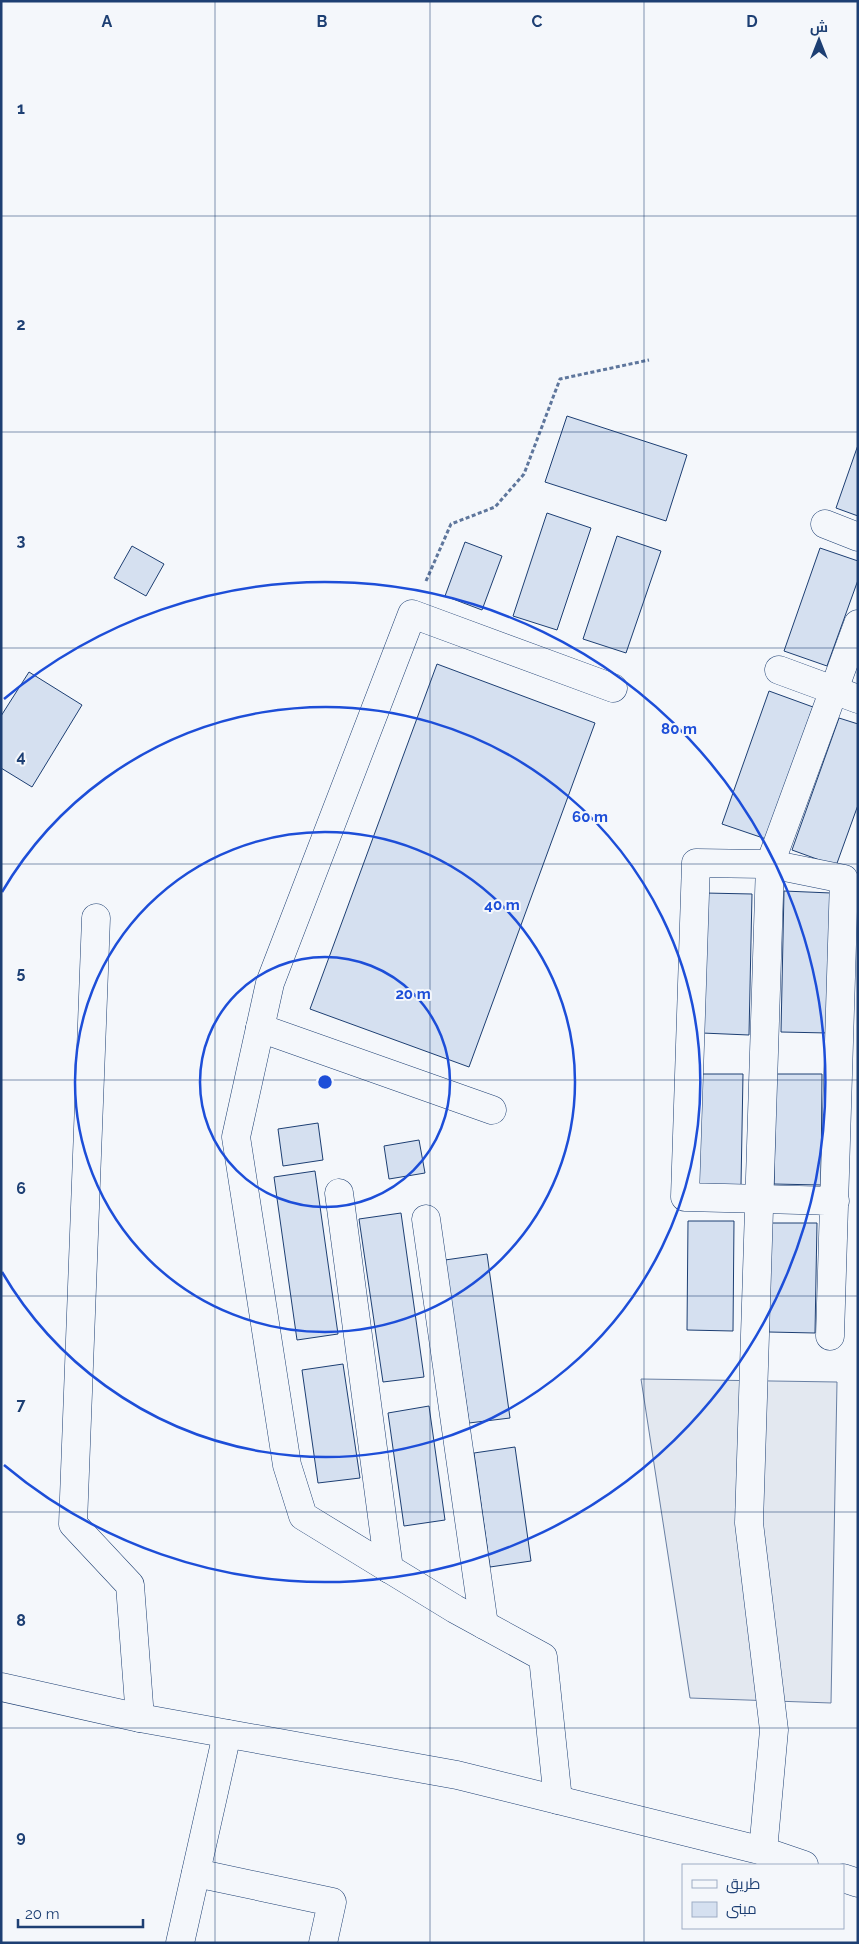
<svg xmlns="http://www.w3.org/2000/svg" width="859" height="1944" font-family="Raleway,Cairo,sans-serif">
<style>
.parking{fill:#e3e8f0;stroke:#687fa3}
.building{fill:#d5e0f0;stroke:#1d3f73}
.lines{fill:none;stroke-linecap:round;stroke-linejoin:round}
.minor-casing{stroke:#1d3f73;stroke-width:29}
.path{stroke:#5e769c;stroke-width:3;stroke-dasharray:4 2.5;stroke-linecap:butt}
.minor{stroke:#f4f7fb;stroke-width:28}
.grid{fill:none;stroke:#1d3f73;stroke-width:1;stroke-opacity:0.55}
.ring{fill:none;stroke:#1d4ed8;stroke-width:2.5}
.grid-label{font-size:16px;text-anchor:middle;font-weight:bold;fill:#1d3f73;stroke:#f4f7fb;stroke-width:4;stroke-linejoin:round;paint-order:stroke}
.centre{fill:#1d4ed8;stroke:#f4f7fb;stroke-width:2.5}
.ring-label{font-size:15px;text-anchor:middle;font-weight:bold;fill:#1d4ed8;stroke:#f4f7fb;stroke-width:4;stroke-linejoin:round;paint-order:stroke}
</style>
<rect width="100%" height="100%" fill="#f4f7fb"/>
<path class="parking" d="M641,1379l196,3 -6,321 -141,-5z"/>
<g class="building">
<path d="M567,416l120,39 -21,66 -121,-39z"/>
<path d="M858,445v71l-22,-8z"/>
<path d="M547,513l44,15 -34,102 -44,-14z"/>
<path d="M617,536l44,15 -35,102 -43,-14z"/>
<path d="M465,542l37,14 -20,54 -37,-14z"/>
<path d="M132,546l32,18 -18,32 -32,-18z"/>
<path d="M820,548l38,13v19l-31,86 -43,-15z"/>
<path d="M437,664l158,59 -126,344 -159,-58z"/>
<path d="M29,672l53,33 -50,82 -31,-19v-52z"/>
<path d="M769,691l44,16 -47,132 -44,-15z"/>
<path d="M839,718l19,6v81l-22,61 -44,-16z"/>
<path d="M784,891l47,2 -3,140 -47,-1z"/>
<path d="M705,893l47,1 -3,141 -47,-2z"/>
<path d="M696,1074h47l-2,111 -46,-1z"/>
<path d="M776,1074h46l-1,111 -47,-1z"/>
<path d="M318,1123l5,37 -40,6 -5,-37z"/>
<path d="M419,1140l6,33 -36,6 -5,-33z"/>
<path d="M315,1171l23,163 -41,6 -23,-163z"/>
<path d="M401,1213l23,164 -41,5 -24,-163z"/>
<path d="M688,1221h46l-1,110 -46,-1z"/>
<path d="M770,1223h47l-2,110 -46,-1z"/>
<path d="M487,1254l23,164 -41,5 -24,-163z"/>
<path d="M343,1364l17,114 -42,5 -16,-113z"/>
<path d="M429,1406l16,114 -41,6 -16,-113z"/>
<path d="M515,1447l16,114 -41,6 -16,-114z"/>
</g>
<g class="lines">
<defs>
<g id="minor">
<path d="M825,524l33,13"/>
<path d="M779,670l79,29"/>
<path d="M96,918l-23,606 57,61 10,133"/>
<path d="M260,1028l232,82"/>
<path d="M339,1193l50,376"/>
<path d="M426,1219l58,406"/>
<path d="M830,1336l14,-457 -74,-15 -74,-1 -11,334 150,4"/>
<path d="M1,1687l139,31 317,57 306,76 41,14"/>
<path d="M558,1800l-15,-143 -88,-48 -152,-93 -16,-51 -51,-328 34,-154 142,-369 201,74"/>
<path d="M763,1851l11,-121 -25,-207 21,-659 88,-240"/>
<path d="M196,1873l136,29 -9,41"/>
<path d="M843,1878l15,5"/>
<path d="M180,1943l47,-209"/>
</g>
</defs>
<use href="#minor" class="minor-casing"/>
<path class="path" d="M426,581l25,-57 44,-17 29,-33 36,-95 89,-19"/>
<use href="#minor" class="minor"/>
</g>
<path class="grid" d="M215,1v1942M430,1v1942M644,1v1942M1,216h857M1,432h857M1,648h857M1,864h857M1,1080h857M1,1296h857M1,1512h857M1,1728h857"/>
<g class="ring">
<circle cx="325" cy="1082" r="125"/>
<circle cx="325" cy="1082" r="250"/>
<path d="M2 892A375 375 0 1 1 2 1272"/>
<path d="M4 699A500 500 0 1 1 4 1465"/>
</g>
<g class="grid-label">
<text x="107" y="27">A</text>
<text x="322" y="27">B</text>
<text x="537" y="27">C</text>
<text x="752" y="27">D</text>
<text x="21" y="114">1</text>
<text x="21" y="330">2</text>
<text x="21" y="546">3</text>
<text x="21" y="762">4</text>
<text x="21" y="978">5</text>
<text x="21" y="1194">6</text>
<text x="21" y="1410">7</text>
<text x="21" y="1626">8</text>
<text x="21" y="1842">9</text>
</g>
<circle cx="325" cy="1082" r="8" class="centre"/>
<g class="ring-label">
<text x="679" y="734">80 m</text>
<text x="590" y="822">60 m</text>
<text x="502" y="910">40 m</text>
<text x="413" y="999">20 m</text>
</g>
<rect width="859" height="1944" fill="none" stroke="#1d3f73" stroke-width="5"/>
<rect x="682" y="1864" width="162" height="65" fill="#f4f7fb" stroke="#9eadc5"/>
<rect x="692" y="1880" width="25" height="8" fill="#f4f7fb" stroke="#9eadc5"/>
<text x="726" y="1889" font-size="15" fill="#1d3f73">طريق</text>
<rect x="692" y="1902" width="25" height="15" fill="#d5e0f0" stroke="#9eadc5"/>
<text x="726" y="1914" font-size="15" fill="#1d3f73">مبنى</text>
<g transform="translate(819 40)" stroke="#f4f7fb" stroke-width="4" paint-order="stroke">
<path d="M0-4L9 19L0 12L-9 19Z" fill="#1d3f73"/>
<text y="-8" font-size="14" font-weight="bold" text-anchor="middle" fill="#1d3f73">ش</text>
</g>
<path d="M18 1919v8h125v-8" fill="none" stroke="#1d3f73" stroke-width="2.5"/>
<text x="25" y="1919" font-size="15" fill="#1d3f73" stroke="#f4f7fb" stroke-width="4" paint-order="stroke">20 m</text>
</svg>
